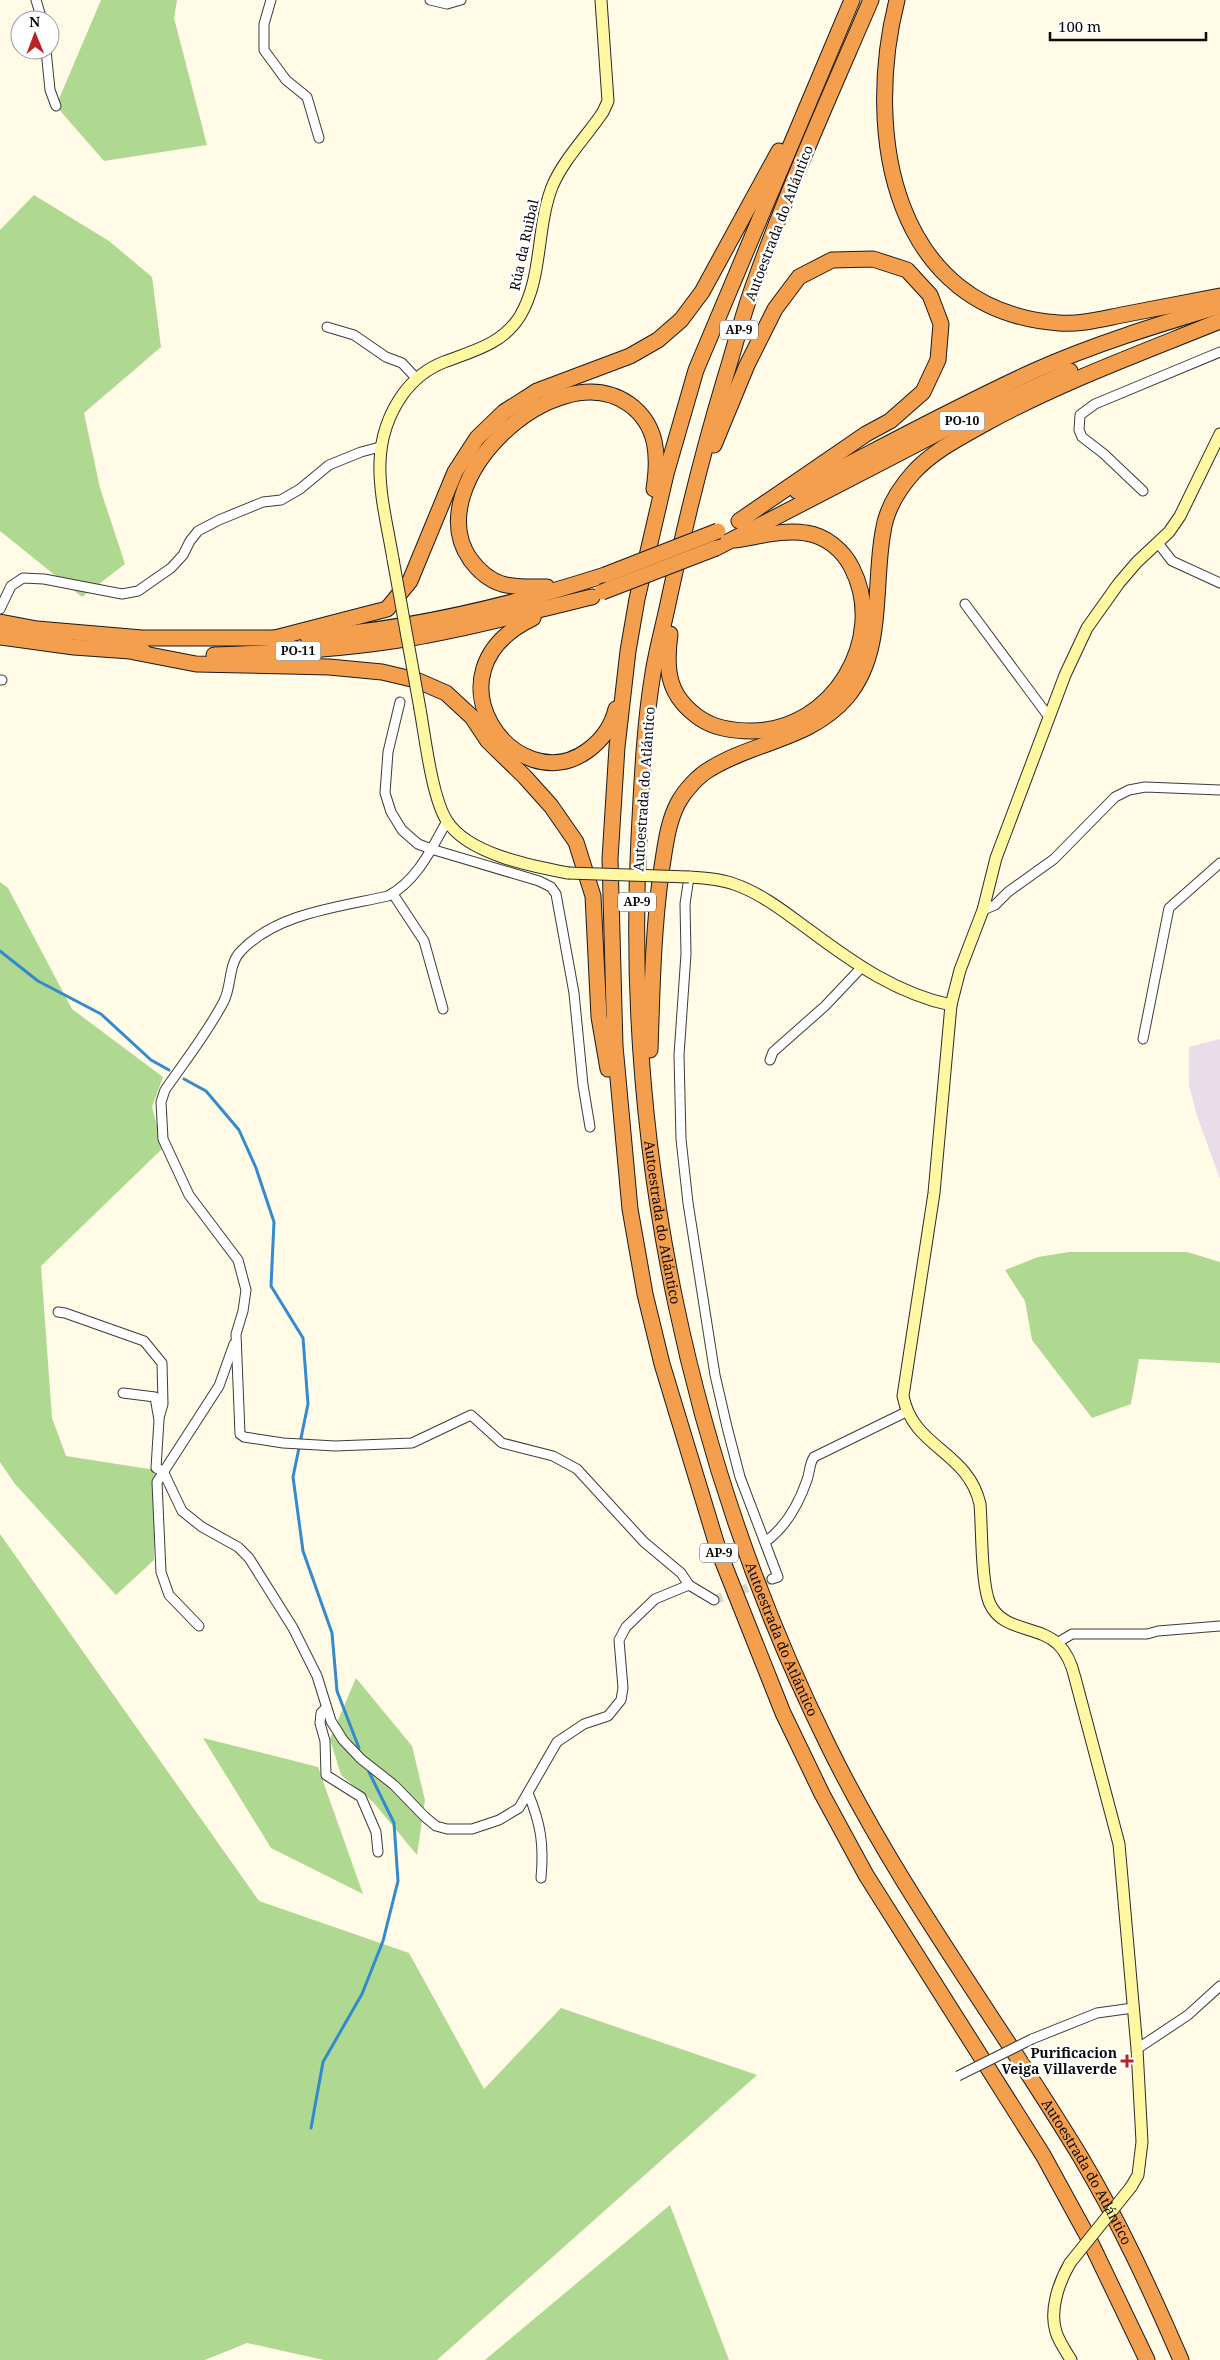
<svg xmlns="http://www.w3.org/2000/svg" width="1220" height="2360" font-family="'Noto Serif',serif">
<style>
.industrial{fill:#e8dde9}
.forest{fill:#afd891}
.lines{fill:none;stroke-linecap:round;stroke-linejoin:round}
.stream{stroke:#338acc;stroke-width:3}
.street-tunnel{stroke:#dad7c5;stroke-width:9;stroke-dasharray:9 4.5;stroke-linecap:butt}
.street-casing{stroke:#3c3c3c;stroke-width:11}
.secondary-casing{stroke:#2b2b2b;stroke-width:13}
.highway-casing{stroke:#1a1a1a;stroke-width:17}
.street{stroke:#fff;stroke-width:9}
.secondary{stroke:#fff7a1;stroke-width:11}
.highway{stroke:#f49f4e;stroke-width:15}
.street-bridge-casing{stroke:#3c3c3c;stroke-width:11;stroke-linecap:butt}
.secondary-bridge-casing{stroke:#2b2b2b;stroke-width:13;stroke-linecap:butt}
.highway-bridge-casing{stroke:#1a1a1a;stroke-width:17;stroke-linecap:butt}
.street-bridge{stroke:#fff;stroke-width:9}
.secondary-bridge{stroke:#fff7a1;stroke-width:11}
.highway-bridge{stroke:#f49f4e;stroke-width:15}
.poi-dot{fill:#b72326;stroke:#fff;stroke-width:2}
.labels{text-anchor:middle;stroke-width:5;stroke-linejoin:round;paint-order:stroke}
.shield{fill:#fff;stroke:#535353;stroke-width:1}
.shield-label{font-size:12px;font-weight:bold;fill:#090909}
.street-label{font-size:14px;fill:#090909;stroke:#fff}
.poi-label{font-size:14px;font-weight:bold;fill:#090909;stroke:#fff;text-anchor:end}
</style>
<rect width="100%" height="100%" fill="#fffbe6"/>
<path class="industrial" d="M1220,1039v140l-23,-63 -8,-31v-38z"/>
<g class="forest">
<path d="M101,0h76l-3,18 33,127 -103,16 -48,-55z"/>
<path d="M34,195l75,46 43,36 9,70 -77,66 16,75 25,76 -43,33 -82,-66v-301z"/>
<path d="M0,882l8,6 64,121 91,68 -11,30 11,41 -122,118 11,152 14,38 89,14 -1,90 -38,35 -101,-111 -15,-22z"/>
<path d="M1069,1252h118l33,10v101l-81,-4 -8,45 -39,14 -60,-78 -7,-39 -20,-31 33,-13z"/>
<path d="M0,1534l259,367 150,52 75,136 77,-81 196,67 -320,285h-113l-77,-17 -42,17h-205z"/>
<path d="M356,1678l56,68 13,54 -8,55 -44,-53 -32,-27 -11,-36z"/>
<path d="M203,1738l115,29 45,127 -92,-46z"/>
<path d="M670,2205l59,155h-244z"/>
</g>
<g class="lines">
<g class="stream">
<path d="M0,951l38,30 63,33 50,46 18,10"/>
<path d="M184,1079l22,12 33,39 17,38 18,54 -3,64 32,52 5,66 -15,73 10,74 29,82 5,58 22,57"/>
<path d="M311,2128l12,-66 39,-68 21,-53 15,-60 -4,-58 -25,-51"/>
</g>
<path class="street-tunnel" d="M714,1600l58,-21"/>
<defs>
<g id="street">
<path d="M36,0l6,20"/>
<path d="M271,0l-7,24v26l22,30 21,17 12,41"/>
<path d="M430,0l17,4 14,-4"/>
<path d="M46,50l4,40 6,16"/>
<path d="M327,327l27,8 32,22 16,6 14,15"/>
<path d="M1143,491l-39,-37 -22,-17 -3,-7 1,-15 15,-11 125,-52"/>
<path d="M1158,543l14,18 48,22"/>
<path d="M965,604l84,113"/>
<path d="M0,609l11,-23 12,-8 21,1 78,15 16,-3 33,-23 12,-13 7,-14 8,-10 21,-11 44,-18 18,-2 19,-11 29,-24 32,-13 19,-5"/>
<path d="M0,680h2"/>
<path d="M400,702l-12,50 -3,41 6,19 11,18 16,14 13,5 108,32 12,6 5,7 18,99 9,92 7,42"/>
<path d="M447,821c-15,27 -30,60 -59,75 -49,11 -111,17 -147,55 -13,13 -9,34 -17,50 -16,31 -39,60 -59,89l-4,12 2,37 26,56 49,65 8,30 -3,21 -7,23 4,100 4,3 39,6 52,3 77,-3 59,-28 31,28 51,13 24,13 67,73 37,31 8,12"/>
<path d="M689,877l-4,27 1,50 -7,101 2,84 7,64 27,172 12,52 13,50 38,100 -6,2"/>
<path d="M393,894l31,47 19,68"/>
<path d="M983,910l12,-5 13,-13 46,-33 61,-62 14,-7 16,-3 75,3"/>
<path d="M1143,1039l26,-131 51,-45"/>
<path d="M770,1060l3,-8 52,-46 36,-38"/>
<path d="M58,1312l7,1 79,28 18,22 1,41 -4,14"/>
<path d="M123,1393l32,4 4,23 -3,48 7,3 19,40 20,16 36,20 11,11 44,70 24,48 14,45 12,19 18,19 33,26 31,32 11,9 11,3h25l27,-9 20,-12 38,-66 27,-18 24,-8 13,-16 2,-12 -4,-48 7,-13 29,-28 34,-14 25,15"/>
<path d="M765,1542c20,-14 34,-39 42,-62 3,-8 2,-16 7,-23l92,-45"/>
<path d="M199,1626l-30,-31 -8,-23 -4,-90 62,-96 15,-42"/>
<path d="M1057,1643l15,-9h75l11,-3 62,-5"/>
<path d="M326,1708l-5,5 -1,10 5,18 1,34 35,22 15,35 2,20"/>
<path d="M528,1793c13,31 16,52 13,85"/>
<path d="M1032,2039l65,-26 36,-5"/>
<path d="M1137,2049l51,-34 32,-29"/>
</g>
<g id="secondary">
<path d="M393,559c-10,-59 -28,-112 10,-165 11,-15 23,-25 41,-32 29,-11 59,-18 76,-46 23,-38 16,-88 32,-129 11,-27 35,-51 51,-75l5,-11 -7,-101"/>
<path d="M420,709c5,28 12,89 27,112 21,33 84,45 121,52"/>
<path d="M689,877c16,1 31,2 45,7 29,10 53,30 78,48 43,32 86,62 139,73"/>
<path d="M1131,2187l7,-12 4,-33 -5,-93 -18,-205 -44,-166c-3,-13 -8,-25 -17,-34 -20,-19 -55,-12 -68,-40 -9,-19 -8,-77 -10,-100 -12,-53 -67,-56 -77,-108l31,-203 17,-188 9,-35 23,-60 13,-52 69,-183 22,-47 32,-45 18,-21 32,-30 11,-16 40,-82"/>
<path d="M1070,2263c-11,19 -21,47 -14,69 3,10 10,19 15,28"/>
</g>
<g id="highway">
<path d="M852,0l-156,370 -30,104 -29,125 -9,52 -11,96 -7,112 5,187 15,163 15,85 17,70 57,188 64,161 39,81 44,81 177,280 46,84 58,121"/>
<path id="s1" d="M871,0c-40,93 -82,186 -116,281 -12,32 -20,65 -30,97 -22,73 -40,146 -56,221 -5,25 -12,49 -16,74 -9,54 -11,110 -14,164 -16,313 51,628 189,908 71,145 169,274 252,411 39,65 71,135 101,204"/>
<path d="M897,0c-34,134 -4,311 162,323 22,2 46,-5 68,-9 31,-6 62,-12 93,-18"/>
<path d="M714,445l33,-80 28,-56 24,-32 33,-17 41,-1 34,11 23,25 11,29 -3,36 -15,32 -33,29 -24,13 -127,87"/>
<path d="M797,491c78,-40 156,-83 237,-120 60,-27 123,-46 186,-65"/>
<path d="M716,548l253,-131 101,-46"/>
<path d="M547,587c-14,0 -30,1 -45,-3 -13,-4 -24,-14 -32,-25 -52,-75 85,-207 159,-155 29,21 30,52 25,85"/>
<path d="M533,618c-113,54 -17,184 54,133 14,-10 25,-25 29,-42"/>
<path d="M0,622l37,7 105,9h138"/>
<path d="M670,634c-5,37 -2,63 31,85 15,10 34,12 51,12 80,0 136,-92 100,-163 -9,-18 -26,-32 -46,-35 -23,-4 -49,4 -71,7"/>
<path d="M0,637l74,10 70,5"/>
<path d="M308,637c101,-7 201,-31 297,-62"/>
<path d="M271,639l116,-30 23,-28 45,-109 22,-34 27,-26 33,-21 93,-35 28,-16 23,-20 21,-28 77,-141"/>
<path d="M134,652l62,12 133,3 53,5 34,8 30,13 26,24 16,24 37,36 26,29 25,36 17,54 6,121 9,52"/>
<path d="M214,655c66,-2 132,-6 197,-17 61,-10 121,-27 181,-41"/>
<path d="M650,1050c2,-59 3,-118 11,-177 4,-24 6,-49 17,-70 7,-13 20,-27 32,-34 45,-28 100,-29 137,-72 38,-45 26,-111 36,-165 3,-23 15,-42 30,-59 20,-22 48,-36 73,-50 75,-41 155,-70 234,-102"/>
</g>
</defs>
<use href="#street" class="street-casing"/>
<use href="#secondary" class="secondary-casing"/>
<use href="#highway" class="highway-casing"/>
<use href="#street" class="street"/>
<use href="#secondary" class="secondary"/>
<use href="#highway" class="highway"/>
<defs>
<path id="street-bridge" d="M958,2076l74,-37"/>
<g id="secondary-bridge">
<path d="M393,559l27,150"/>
<path d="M568,873l121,4"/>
<path d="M1070,2263l61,-76"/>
</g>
<g id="highway-bridge">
<path d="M605,575l113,-44"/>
<path d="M602,592l114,-44"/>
</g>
</defs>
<use href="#street-bridge" class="street-bridge-casing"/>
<use href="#secondary-bridge" class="secondary-bridge-casing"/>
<use href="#highway-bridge" class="highway-bridge-casing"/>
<use href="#street-bridge" class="street-bridge"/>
<use href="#secondary-bridge" class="secondary-bridge"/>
<use href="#highway-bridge" class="highway-bridge"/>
</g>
<path class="poi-dot" d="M1124.5 2053.5h5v5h5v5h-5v5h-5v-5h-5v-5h5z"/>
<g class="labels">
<g class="shield">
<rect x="720" y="320.5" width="38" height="19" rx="4"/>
<rect x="939.5" y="411.5" width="45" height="19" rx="4"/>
<rect x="275.5" y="641.5" width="45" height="19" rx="4"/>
<rect x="618" y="892.5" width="38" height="19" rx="4"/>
<rect x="700" y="1543.5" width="38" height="19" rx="4"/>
</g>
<g class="shield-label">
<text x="739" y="334">AP-9</text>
<text x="962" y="425">PO-10</text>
<text x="298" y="655">PO-11</text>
<text x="637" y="906">AP-9</text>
<text x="719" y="1557">AP-9</text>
</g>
<g class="street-label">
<text transform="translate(779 223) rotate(-69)" y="5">Autoestrada do Atlántico</text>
<text transform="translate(524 245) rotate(-78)" y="5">Rúa da Ruibal</text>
<text transform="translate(644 789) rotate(-86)" y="5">Autoestrada do Atlántico</text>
<text dy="5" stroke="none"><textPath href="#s1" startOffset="1261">Autoestrada do Atlántico</textPath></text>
<text dy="5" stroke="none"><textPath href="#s1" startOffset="1696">Autoestrada do Atlántico</textPath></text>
<text dy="5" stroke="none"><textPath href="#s1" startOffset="2311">Autoestrada do Atlántico</textPath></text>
</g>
<g class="poi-label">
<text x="1117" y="2058">Purificacion<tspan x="1117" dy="16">Veiga Villaverde</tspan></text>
</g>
</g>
<g transform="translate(35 35) rotate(359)"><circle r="24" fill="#ffffff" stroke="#9d9d9d"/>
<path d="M0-4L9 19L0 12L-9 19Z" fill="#b72326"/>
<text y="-8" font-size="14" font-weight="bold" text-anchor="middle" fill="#090909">N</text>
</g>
<path d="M1050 32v8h156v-8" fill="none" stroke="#090909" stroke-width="2.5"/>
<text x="1058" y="32" font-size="15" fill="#090909" stroke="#ffffff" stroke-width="4" paint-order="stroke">100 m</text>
</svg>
